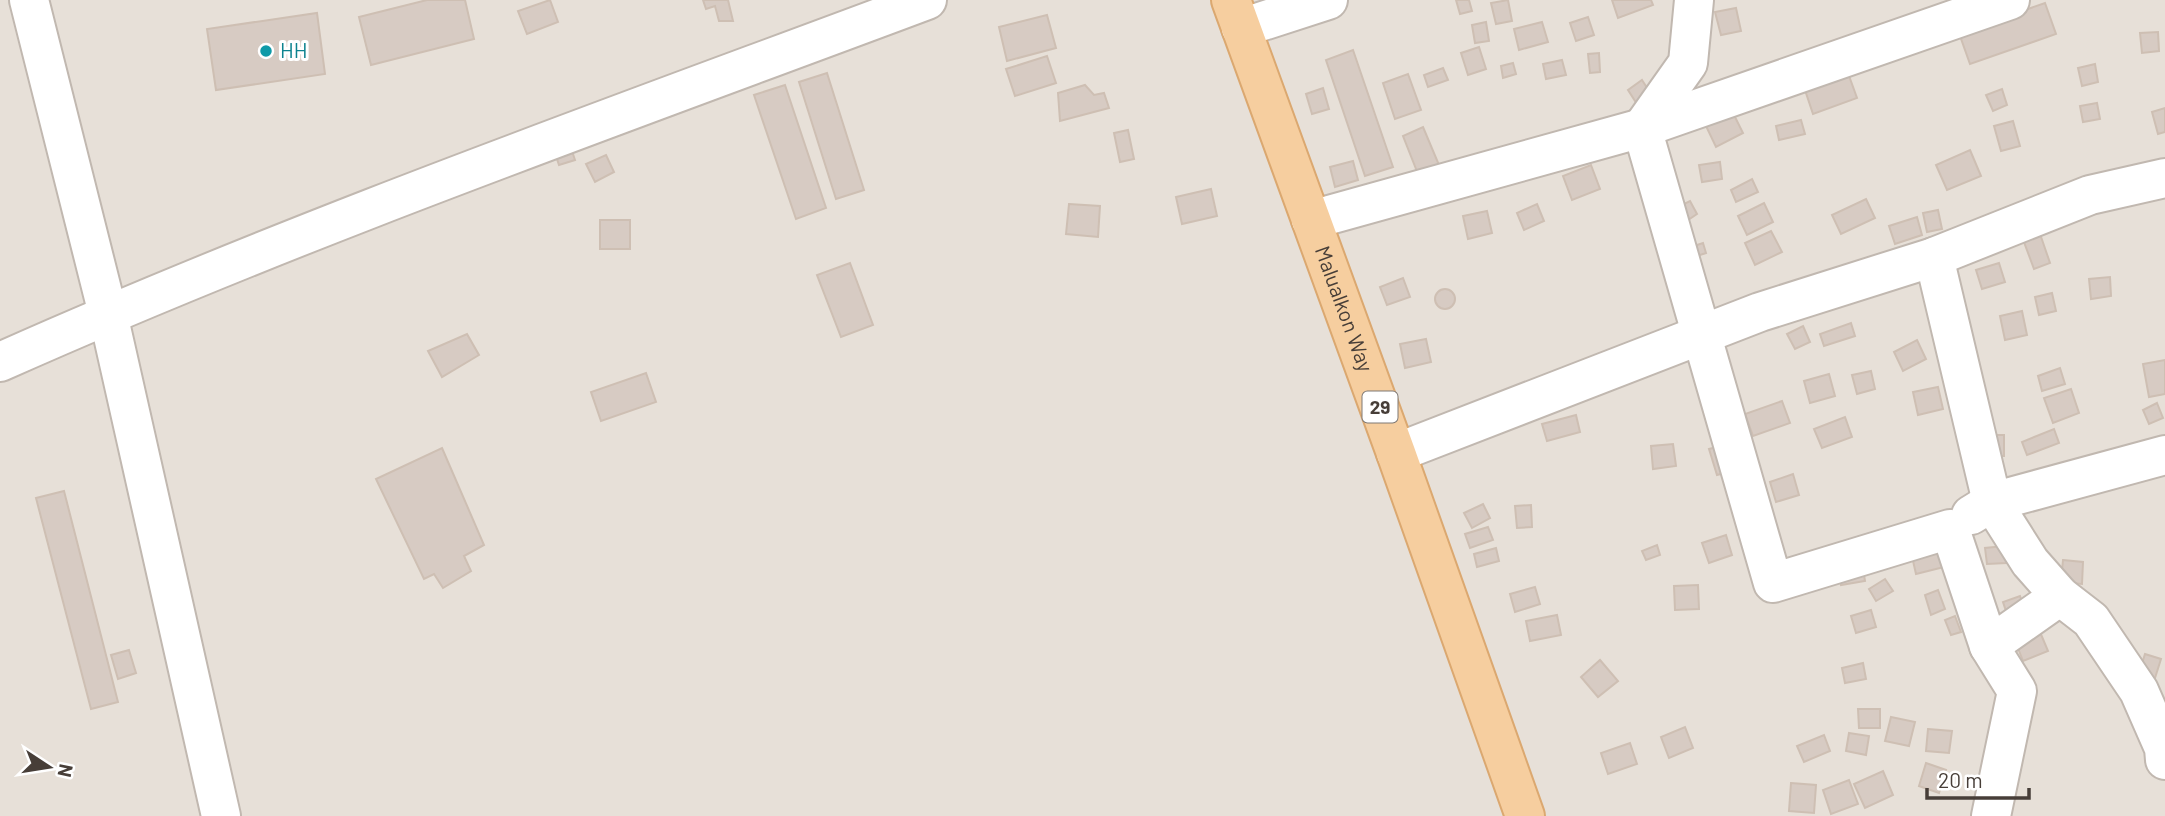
<svg xmlns="http://www.w3.org/2000/svg" width="2165" height="816" font-family="Barlow,sans-serif">
<style>
.residential{fill:#e7e0d8}
.building{fill:#d7cbc3;stroke:#cebfb3;stroke-width:2}
.lines{fill:none;stroke-linecap:round;stroke-linejoin:round}
.minor-casing{stroke:#c1b8b0;stroke-width:42}
.major-casing{stroke:#dba870;stroke-width:42}
.minor{stroke:#fff;stroke-width:38}
.major{stroke:#f6ce9f;stroke-width:38}
.culture-dot{fill:#0f9aa8;stroke:#fff;stroke-width:2.5}
.labels{text-anchor:middle;stroke-width:6;stroke-linejoin:round;paint-order:stroke}
.shield{fill:#fff;stroke:#7e7874;stroke-width:2}
.shield-label{font-size:19px;font-weight:bold;fill:#473e38}
.culture-label{font-size:21px;fill:#0d838f;stroke:#fff;text-anchor:start}
.street-label{font-size:21px;fill:#473e38;stroke:#fff}
</style>
<rect width="100%" height="100%" fill="#f3efe9"/>
<rect class="residential" x="0" y="0" width="2165" height="816"/>
<g class="building">
<path d="M427,0h38l9,39 -103,26 -12,-48z"/>
<path d="M550,0l8,22 -31,12 -9,-23z"/>
<path d="M703,0h25l5,21h-14l-4,-15 -9,3z"/>
<path d="M1456,0h13l3,11 -12,3z"/>
<path d="M1508,0l4,21 -16,3 -5,-21z"/>
<path d="M1612,0h39l2,5 -35,13z"/>
<path d="M2045,3l11,31 -86,30 -11,-31z"/>
<path d="M1736,8l5,23 -20,4 -6,-23z"/>
<path d="M317,13l8,61 -109,16 -9,-61z"/>
<path d="M1047,15l9,33 -49,13 -8,-34z"/>
<path d="M1588,17l6,18 -18,6 -6,-18z"/>
<path d="M1486,22l3,19 -14,2 -3,-18z"/>
<path d="M1542,22l6,20 -29,8 -5,-21z"/>
<path d="M2158,32l1,19 -17,2 -2,-20z"/>
<path d="M1479,47l7,22 -18,6 -7,-22z"/>
<path d="M1353,50l40,117 -28,9 -39,-116z"/>
<path d="M1599,53l1,19 -10,1 -2,-19z"/>
<path d="M1047,56l9,27 -41,13 -9,-27z"/>
<path d="M1562,60l4,15 -20,4 -3,-15z"/>
<path d="M1844,62l13,36 -44,16 -12,-36z"/>
<path d="M1513,63l3,11 -13,4 -2,-12z"/>
<path d="M2095,64l3,18 -16,4 -4,-18z"/>
<path d="M1443,68l5,12 -20,7 -4,-12z"/>
<path d="M827,73l37,117 -28,9 -37,-117z"/>
<path d="M1408,74l13,36 -26,9 -12,-36z"/>
<path d="M1642,80l9,14 -14,10 -9,-14z"/>
<path d="M785,85l41,123 -30,11 -42,-124z"/>
<path d="M1085,85l9,10 10,-2 5,15 -49,13 -2,-28z"/>
<path d="M1323,88l6,21 -17,5 -6,-20z"/>
<path d="M2002,89l5,16 -14,6 -7,-16z"/>
<path d="M2097,103l3,16 -17,3 -3,-16z"/>
<path d="M2165,108v24l-7,2 -6,-22z"/>
<path d="M1733,113l10,20 -27,14 -10,-21z"/>
<path d="M1801,120l4,14 -26,6 -3,-14z"/>
<path d="M2013,121l7,25 -19,5 -7,-25z"/>
<path d="M1423,127l16,38 -21,9 -15,-38z"/>
<path d="M1128,130l6,29 -14,3 -6,-29z"/>
<path d="M571,148l4,12 -16,5 -4,-12z"/>
<path d="M1970,150l11,26 -34,14 -11,-25z"/>
<path d="M606,155l8,17 -19,10 -9,-18z"/>
<path d="M1353,161l5,19 -23,7 -5,-20z"/>
<path d="M1720,162l2,17 -20,3 -3,-17z"/>
<path d="M1591,165l9,24 -28,11 -9,-24z"/>
<path d="M1752,179l6,13 -22,10 -5,-12z"/>
<path d="M1211,189l6,27 -35,8 -6,-27z"/>
<path d="M1866,199l9,19 -34,16 -9,-19z"/>
<path d="M1690,201l7,13 -9,6 -8,-14z"/>
<path d="M1764,203l9,19 -26,13 -9,-19z"/>
<path d="M1069,204l31,2 -2,31 -32,-3z"/>
<path d="M1537,204l7,17 -20,9 -7,-17z"/>
<path d="M1938,210l4,19 -15,3 -4,-19z"/>
<path d="M1487,211l5,22 -24,6 -5,-23z"/>
<path d="M1917,217l5,18 -27,9 -6,-18z"/>
<rect x="600" y="220" width="30" height="29"/>
<path d="M2038,228l12,35 -16,6 -13,-35z"/>
<path d="M1771,231l11,21 -27,13 -10,-22z"/>
<path d="M1703,243l3,10 -12,4 -3,-10z"/>
<path d="M850,263l23,62 -32,12 -24,-62z"/>
<path d="M1999,263l6,19 -23,7 -6,-19z"/>
<path d="M2110,277l1,19 -20,3 -2,-20z"/>
<path d="M1403,278l7,19 -23,8 -7,-18z"/>
<circle cx="1445" cy="299" r="10"/>
<path d="M2052,293l4,18 -17,4 -4,-18z"/>
<path d="M2022,311l5,24 -22,5 -5,-24z"/>
<path d="M1851,323l4,13 -31,10 -4,-12z"/>
<path d="M1803,326l7,16 -15,7 -8,-15z"/>
<path d="M467,334l12,21 -37,22 -14,-26z"/>
<path d="M1426,339l5,23 -26,6 -5,-24z"/>
<path d="M1917,340l9,19 -23,12 -9,-19z"/>
<path d="M2165,360v34l-16,3 -6,-33z"/>
<path d="M2060,368l5,16 -23,7 -4,-15z"/>
<path d="M1871,371l4,18 -18,5 -5,-19z"/>
<path d="M646,373l10,29 -55,19 -10,-29z"/>
<path d="M1829,374l6,22 -25,7 -6,-22z"/>
<path d="M1938,387l5,22 -25,6 -5,-23z"/>
<path d="M2071,389l8,24 -26,10 -9,-25z"/>
<path d="M1782,401l8,22 -37,13 -8,-22z"/>
<path d="M2157,403l6,15 -14,6 -6,-14z"/>
<path d="M1576,415l4,17 -33,9 -5,-17z"/>
<path d="M1845,417l7,20 -30,11 -8,-19z"/>
<path d="M2054,429l5,14 -32,12 -5,-13z"/>
<rect x="1989" y="435" width="15" height="21"/>
<path d="M1673,444l3,22 -23,3 -2,-23z"/>
<path d="M1724,445l8,26 -15,4 -8,-26z"/>
<path d="M442,448l42,97 -20,11 7,15 -28,17 -9,-14 -10,5 -48,-100z"/>
<path d="M1793,474l6,21 -23,7 -6,-20z"/>
<path d="M64,491l54,211 -27,7 -55,-211z"/>
<path d="M1483,504l7,14 -18,10 -8,-15z"/>
<path d="M1531,505l1,22 -15,1 -2,-22z"/>
<path d="M1488,527l5,13 -23,8 -5,-14z"/>
<path d="M1726,535l6,20 -23,8 -7,-20z"/>
<path d="M1939,544l5,23 -28,7 -5,-22z"/>
<path d="M1657,545l3,10 -14,5 -4,-9z"/>
<path d="M2004,546l2,17 -19,1 -2,-16z"/>
<path d="M1496,548l3,13 -22,6 -3,-13z"/>
<path d="M2063,560l20,2 -1,22 -21,-2z"/>
<path d="M1862,563l3,18 -24,4 -3,-18z"/>
<path d="M1885,579l8,12 -17,10 -7,-12z"/>
<path d="M1698,585l1,24 -24,1 -1,-24z"/>
<path d="M1535,587l5,17 -25,8 -5,-18z"/>
<path d="M1938,590l7,19 -14,6 -6,-20z"/>
<path d="M2020,596l5,15 -17,6 -5,-15z"/>
<path d="M1871,610l5,17 -20,6 -5,-17z"/>
<path d="M1557,615l4,20 -31,6 -4,-20z"/>
<path d="M1955,616l6,16 -10,3 -6,-15z"/>
<path d="M2040,632l8,19 -25,10 -7,-18z"/>
<path d="M129,650l7,23 -18,6 -7,-24z"/>
<path d="M2145,654l16,5 -6,19 -16,-5z"/>
<path d="M1600,660l18,21 -20,16 -17,-20z"/>
<path d="M1863,663l3,16 -21,4 -3,-15z"/>
<path d="M1858,709h22v19h-21z"/>
<path d="M1891,717l24,5 -6,24 -24,-5z"/>
<path d="M1685,727l8,21 -24,10 -8,-21z"/>
<path d="M1928,729l24,2 -3,22 -23,-2z"/>
<path d="M1849,733l20,3 -3,19 -20,-4z"/>
<path d="M1824,735l6,16 -26,11 -7,-16z"/>
<path d="M1630,743l7,21 -29,10 -7,-21z"/>
<path d="M1926,763l20,7 -7,23 -20,-7z"/>
<path d="M1883,771l10,24 -28,13 -11,-24z"/>
<path d="M1849,780l9,24 -27,10 -8,-24z"/>
<path d="M1791,783l25,2 -2,28 -25,-2z"/>
</g>
<g class="lines">
<defs>
<g id="minor">
<path d="M29,0l79,314 113,502"/>
<path d="M1694,0l-6,63 -46,65 131,455 177,-54 39,117"/>
<path d="M1241,28l87,-28"/>
<path d="M1311,220l331,-92 368,-128"/>
<path d="M1934,257l58,245 38,60 30,34 31,24 48,71 25,57 1,12"/>
<path d="M0,362c303,-135 617,-246 927,-362"/>
<path d="M1396,453l364,-141 174,-55 156,-62 75,-17"/>
<path d="M1971,515l21,-13 173,-47"/>
<path d="M1991,816l26,-125 -28,-45 71,-50"/>
</g>
<g id="major">
<path id="s1" d="M1231,0l165,453 129,363"/>
</g>
</defs>
<use href="#minor" class="minor-casing"/>
<use href="#major" class="major-casing"/>
<use href="#minor" class="minor"/>
<use href="#major" class="major"/>
</g>
<circle class="culture-dot" cx="266" cy="51" r="7"/>
<g class="labels">
<rect class="shield" x="1362.5" y="391.5" width="35" height="31" rx="5"/>
<g class="shield-label">
<text x="1380" y="414">29</text>
</g>
<g class="culture-label">
<text x="280" y="58">HH</text>
</g>
<g class="street-label">
<text dy="7" stroke="none"><textPath href="#s1" startOffset="329">Malualkon Way</textPath></text>
</g>
</g>
<g transform="translate(49 767) rotate(102)" stroke="#ffffff" stroke-width="5" paint-order="stroke">
<path d="M0-5L12 26L0 18L-12 26Z" fill="#473e38"/>
<text y="-10" font-size="19" font-weight="bold" text-anchor="middle" fill="#473e38">N</text>
</g>
<path d="M1927 788v10h102v-10" fill="none" stroke="#473e38" stroke-width="3.5"/>
<text x="1938" y="788" font-size="21" fill="#473e38" stroke="#ffffff" stroke-width="5" paint-order="stroke">20 m</text>
</svg>
